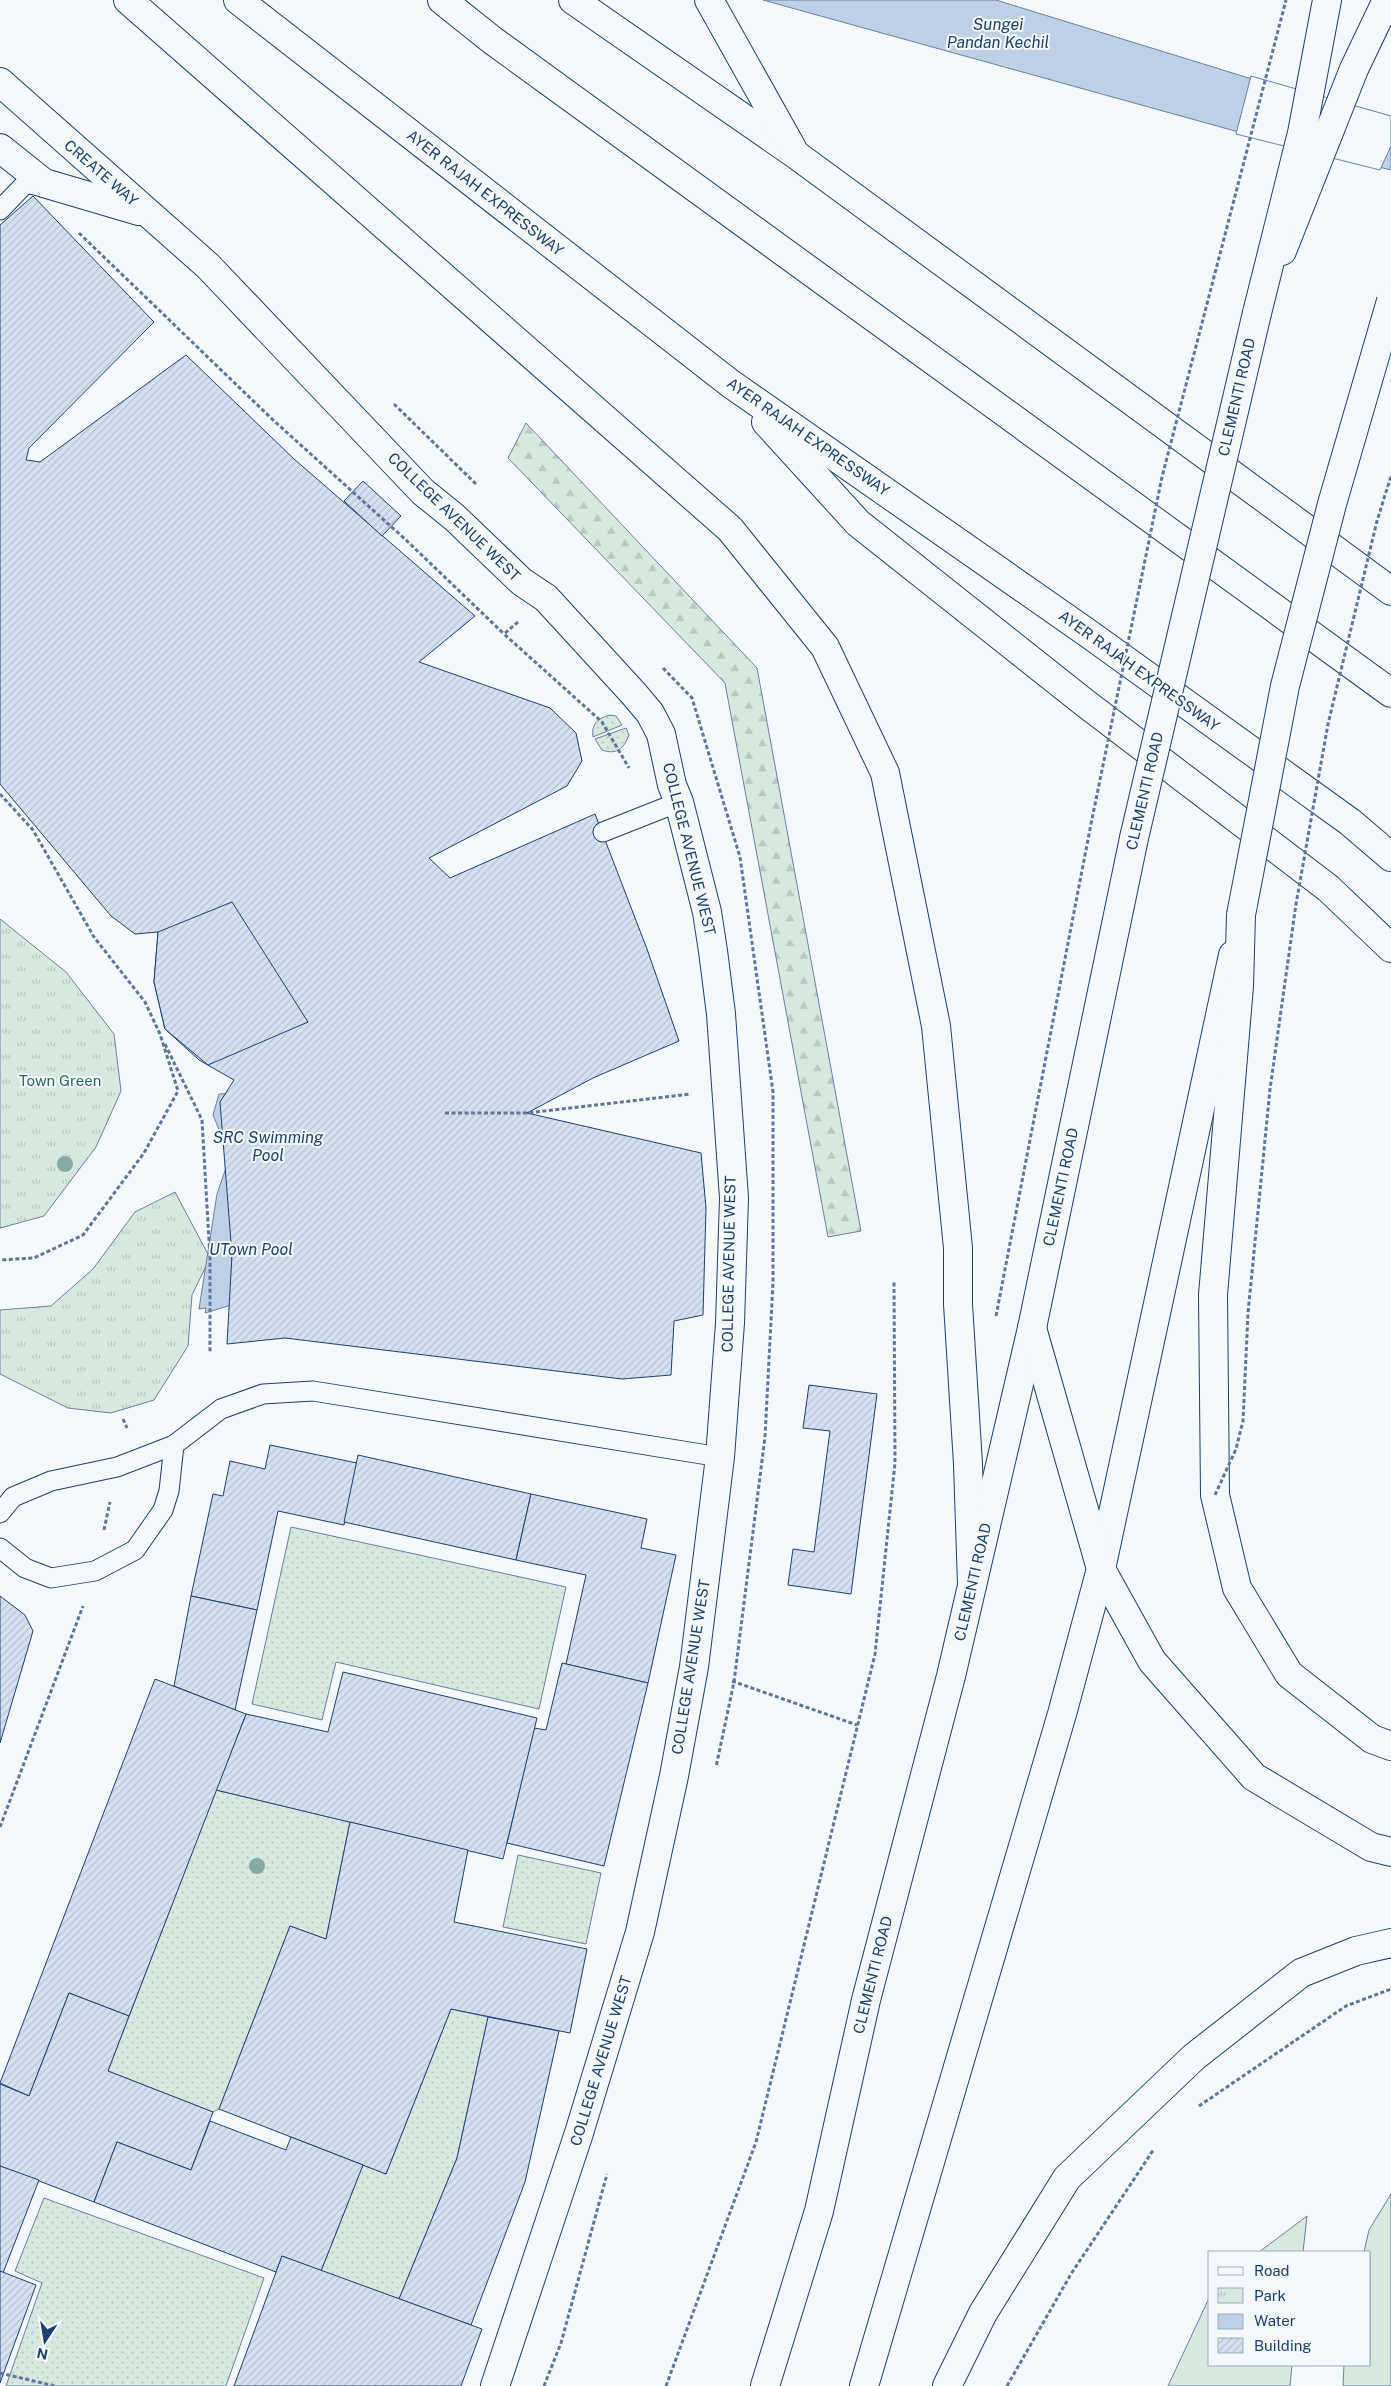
<svg xmlns="http://www.w3.org/2000/svg" width="1391" height="2386" font-family="'Public Sans',sans-serif">
<style>
.grass{fill:url(#grass-dots);stroke:#687fa3}
.forest{fill:url(#forest-firs);stroke:#687fa3}
.park{fill:url(#park-tufts);stroke:#687fa3}
.garden{fill:#d7e8df;stroke:#687fa3}
.water{fill:#bed0e5;stroke:#687fa3}
.pier{fill:#f4f7fb;stroke:#687fa3}
.building{fill:url(#building-hatch);stroke:#1d3f73}
.lines{fill:none;stroke-linecap:round;stroke-linejoin:round}
.service-casing{stroke:#1d3f73;stroke-width:21}
.minor-casing{stroke:#1d3f73;stroke-width:30}
.primary-casing{stroke:#1d3f73;stroke-width:30}
.motorway-casing{stroke:#1d3f73;stroke-width:30}
.path{stroke:#5e769c;stroke-width:3;stroke-dasharray:4 2.5;stroke-linecap:butt}
.service{stroke:#f4f7fb;stroke-width:19}
.minor{stroke:#f4f7fb;stroke-width:28}
.primary{stroke:#f4f7fb;stroke-width:28}
.motorway{stroke:#f4f7fb;stroke-width:28}
.primary-bridge-casing{stroke:#1d3f73;stroke-width:30;stroke-linecap:butt}
.path-bridge{stroke:#5e769c;stroke-width:3;stroke-dasharray:4 2.5;stroke-linecap:butt}
.primary-bridge{stroke:#f4f7fb;stroke-width:28}
.tree{fill:#86aba6}
.labels{text-anchor:middle;stroke-width:4;stroke-linejoin:round;paint-order:stroke}
.street-label{font-size:15px;fill:#1d3f73;stroke:#f4f7fb}
.park-label{font-size:15px;fill:#2c6c60;stroke:#f4f7fb}
.water-label{font-size:16px;font-style:italic;fill:#1d3f73;stroke:#f4f7fb}
</style>
<defs>
<pattern id="grass-dots" width="8" height="8" patternUnits="userSpaceOnUse" patternTransform="scale(1.25)"><rect width="8" height="8" fill="#d7e8df"/><path d="M2 2h.1M6 6h.1" fill="none" stroke="#b8c8c3" stroke-width="1.8" stroke-linecap="round"/></pattern>
<pattern id="forest-firs" width="22" height="20" patternUnits="userSpaceOnUse" patternTransform="scale(1.25)"><rect width="22" height="20" fill="#d7e8df"/><path d="M5 1l3.5 6h-7zM16 11l3.5 6h-7z" fill="#b8c8c3"/></pattern>
<pattern id="park-tufts" width="24" height="20" patternUnits="userSpaceOnUse" patternTransform="scale(1.25)"><rect width="24" height="20" fill="#d7e8df"/><path d="M3 7l-1-3M5 7V3M7 7l1-3M15 17l-1-3M17 17v-4M19 17l1-3" fill="none" stroke="#b8c8c3"/></pattern>
<pattern id="building-hatch" width="6" height="6" patternUnits="userSpaceOnUse" patternTransform="scale(1.25)"><rect width="6" height="6" fill="#d5e0f0"/><path d="M-1 1l2-2M0 6l6-6M5 7l2-2" fill="none" stroke="#b6c1d1"/></pattern>
</defs>
<rect width="100%" height="100%" fill="#f4f7fb"/>
<g class="grass">
<path d="M610,715l6,1 6,9 -29,12c-2,-13 5,-19 17,-22z"/>
<path d="M626,728l3,7c-5,14 -13,20 -27,15l-7,-11z"/>
<path d="M291,1527l275,60 -27,122 -203,-47 -14,58 -70,-16z"/>
<path d="M216,1790l134,32 -24,117 -36,-13 -71,183 -6,3 -105,-41z"/>
<path d="M518,1855l83,18 -15,71 -83,-17z"/>
<path d="M451,2009l37,8 -31,141 -58,141 -78,-28 42,-106 23,9z"/>
<path d="M44,2198l220,80 -38,108h-220l36,-103 -27,-12z"/>
</g>
<path class="forest" d="M526,423l231,245 104,563 -33,6 -103,-554 -217,-225z"/>
<g class="park">
<path d="M0,919l66,53 48,62 7,57 -25,56 -52,69 -44,12z"/>
<path d="M175,1192l35,66 -18,37 -4,51 -34,54 -43,13 -43,-5 -68,-34v-64l51,-4 42,-37 42,-57z"/>
</g>
<g class="garden">
<path d="M1391,2194v192h-48l1,-21h26v-113h-6l5,-22z"/>
<path d="M1307,2216l-4,36h-44z"/>
<path d="M1210,2296v69h82l-2,21h-122z"/>
</g>
<g class="water">
<path d="M763,0h233l269,83 126,35v52l-138,-34z"/>
<path d="M234,1093l-3,212 -26,8 1,-5 -7,1 18,-115 13,-38 -17,-41 6,-21z"/>
</g>
<path class="pier" d="M1251,76l140,40v30l-11,24 -144,-36z"/>
<g class="building">
<path d="M33,196l121,126 -125,126 -3,12 14,2 146,-107 108,104 181,157 -56,46 131,46 26,25 6,28 -15,25 -138,72 21,20 145,-64 52,135 32,92 -86,37 -66,35 174,40 5,55 -3,107 -29,6 -3,54 -49,4 -337,-41 -58,6 5,-89 -12,-153 14,-22 -35,-20 -34,-31 -11,-47 4,-50 -23,2 -24,-18 -111,-132v-559z"/>
<path d="M363,481l38,35 -19,20 -38,-35z"/>
<path d="M232,902l76,120 -100,43 -43,-36 -11,-47 4,-50z"/>
<path d="M809,1385l68,9 -26,200 -63,-9 5,-36 21,3 16,-121 -27,-3z"/>
<path d="M270,1445l87,18 -13,62 -66,-14 -21,99 -66,-14 22,-102 10,2 7,-35 35,8z"/>
<path d="M358,1455l173,39 -15,66 -172,-38z"/>
<path d="M531,1494l116,25 -6,29 35,7 -28,128 -82,-19 20,-89 -70,-15z"/>
<path d="M0,1596l25,19 8,16 -33,112z"/>
<path d="M191,1596l66,14 -22,100 -61,-24z"/>
<path d="M562,1663l86,20 -44,183 -97,-23 27,-115 12,2z"/>
<path d="M343,1672l194,46 -34,141 -287,-69 30,-76 82,18z"/>
<path d="M155,1679l91,35 -117,302 -60,-23 -40,103 -29,-13z"/>
<path d="M350,1822l118,28 -14,72 133,27 -17,84 -119,-24 -65,165 -167,-65 71,-183 36,13z"/>
<path d="M69,1993l60,23 -21,55 105,41 -22,58 -74,-28 -23,60 -94,-36v-82l29,12z"/>
<path d="M488,2017l71,14 -34,151 -54,143 -72,-26 58,-141z"/>
<path d="M210,2121l76,29 5,-13 72,28 -42,106 -39,-15 -6,16 -182,-70 23,-60 74,28z"/>
<path d="M0,2166l39,14 -36,93 -3,-1z"/>
<path d="M282,2256l200,73 -21,57h-227z"/>
<path d="M0,2271l36,14 -36,98z"/>
</g>
<g class="lines">
<defs>
<g id="service">
<path d="M0,210l26,-27 21,5"/>
<path d="M603,832l76,-30"/>
<path d="M0,1513l13,-16 38,-16 66,-14 57,-22 47,-36 42,-15 50,-3 407,66"/>
<path d="M0,1548l25,20 26,10 44,-7 40,-21 28,-40 6,-19 5,-46"/>
</g>
<g id="minor">
<path d="M0,82l208,184 215,226 31,25 68,65 24,16 88,96 16,19 11,21 11,51 7,17 28,110 6,39 8,63 13,184 -4,125 -10,134 -26,210 -20,109 -34,156 -61,201 -84,253"/>
<path d="M0,148l44,35 95,28"/>
</g>
<g id="primary">
<path d="M1282,251l72,-182 33,-69"/>
<path d="M765,2386l54,-175 47,-211 85,-324 81,-348 102,-490"/>
<path d="M864,2386l198,-672 39,-145 132,-614"/>
</g>
<g id="motorway">
<path d="M128,0l602,529 95,118 60,126 51,253 22,222v56l10,160 4,121"/>
<path d="M238,0l493,384 358,250 261,188 41,35"/>
<path d="M442,0l50,40 899,653"/>
<path d="M573,0l222,154 596,437"/>
<path d="M709,0l83,148"/>
<path d="M1257,313l45,-180 25,-133"/>
<path d="M766,422l92,101 227,180 243,185 63,60"/>
<path d="M1241,915l-2,71 -26,309 2,200 22,93 52,86 83,65 19,7"/>
<path d="M1032,1328l69,241 51,92 102,116 117,70 20,5"/>
<path d="M947,2386l36,-73 84,-135 127,-121 107,-84 55,-22 35,-8"/>
</g>
</defs>
<use href="#service" class="service-casing"/>
<use href="#minor" class="minor-casing"/>
<use href="#primary" class="primary-casing"/>
<use href="#motorway" class="motorway-casing"/>
<g class="path">
<path d="M79,233l193,186 134,121 98,94"/>
<path d="M394,404l83,81"/>
<path d="M518,622l-14,12 98,88 27,46"/>
<path d="M663,668l29,30 48,159 33,235v190l-8,155 -31,245 -18,85"/>
<path d="M0,794l33,36 61,107 51,65 15,32 18,57 -34,62 -61,82 -49,23 -34,2"/>
<path d="M165,1044l37,76 8,138v95"/>
<path d="M445,1113h82l164,-19"/>
<path d="M123,1419l4,9"/>
<path d="M104,1530l6,-28"/>
<path d="M732,1681l125,44"/>
<path d="M0,1827l83,-221"/>
<path d="M1199,2106l147,-100 45,-17"/>
<path d="M0,2373l55,13"/>
<path d="M544,2386l17,-43 46,-169"/>
<path d="M666,2386l90,-244 119,-488 20,-191 -1,-181"/>
<path d="M1007,2386l64,-112 83,-125"/>
</g>
<use href="#service" class="service"/>
<use href="#minor" class="minor"/>
<use href="#primary" class="primary"/>
<use href="#motorway" class="motorway"/>
<defs>
<g id="primary-bridge">
<path d="M1134,838l123,-525"/>
<path d="M1241,915l44,-229 47,-182 59,-203"/>
</g>
</defs>
<use href="#primary-bridge" class="primary-bridge-casing"/>
<g class="path-bridge">
<path d="M996,1316l95,-492 71,-347 124,-477"/>
<path d="M1215,1495l21,-46 7,-28 5,-108 22,-224 26,-185 32,-180 49,-203 14,-45"/>
</g>
<use href="#primary-bridge" class="primary-bridge"/>
</g>
<g class="tree">
<circle cx="65" cy="1164" r="8"/>
<circle cx="257" cy="1866" r="8"/>
</g>
<g class="labels">
<g class="street-label">
<text transform="translate(101 173) rotate(41)" y="5">CREATE WAY</text>
<text transform="translate(485 193) rotate(38)" y="5">AYER RAJAH EXPRESSWAY</text>
<text transform="translate(1237 397) rotate(-77)" y="5">CLEMENTI ROAD</text>
<text transform="translate(808 437) rotate(35)" y="5">AYER RAJAH EXPRESSWAY</text>
<text transform="translate(454 517) rotate(44)" y="5">COLLEGE AVENUE WEST</text>
<text transform="translate(1139 671) rotate(36)" y="5">AYER RAJAH EXPRESSWAY</text>
<text transform="translate(1145 791) rotate(-77)" y="5">CLEMENTI ROAD</text>
<text transform="translate(689 849) rotate(76)" y="5">COLLEGE AVENUE WEST</text>
<text transform="translate(1061 1187) rotate(-78)" y="5">CLEMENTI ROAD</text>
<text transform="translate(729 1264) rotate(-89)" y="5">COLLEGE AVENUE WEST</text>
<text transform="translate(973 1582) rotate(-77)" y="5">CLEMENTI ROAD</text>
<text transform="translate(691 1667) rotate(-81)" y="5">COLLEGE AVENUE WEST</text>
<text transform="translate(873 1975) rotate(-76)" y="5">CLEMENTI ROAD</text>
<text transform="translate(601 2061) rotate(-73)" y="5">COLLEGE AVENUE WEST</text>
</g>
<g class="park-label">
<text x="60" y="1086">Town Green</text>
</g>
<g class="water-label">
<text x="998" y="30">Sungei<tspan x="998" dy="18">Pandan Kechil</tspan></text>
<text x="268" y="1143">SRC Swimming<tspan x="268" dy="18">Pool</tspan></text>
<text x="251" y="1255">UTown Pool</text>
</g>
</g>
<rect x="1208" y="2251" width="162" height="115" fill="#f4f7fb" stroke="#9eadc5"/>
<rect x="1218" y="2267" width="25" height="8" fill="#f4f7fb" stroke="#9eadc5"/>
<text x="1254" y="2276" font-size="15" fill="#1d3f73">Road</text>
<rect x="1218" y="2288" width="25" height="15" fill="url(#park-tufts)" stroke="#9eadc5"/>
<text x="1254" y="2301" font-size="15" fill="#1d3f73">Park</text>
<rect x="1218" y="2314" width="25" height="15" fill="#bed0e5" stroke="#9eadc5"/>
<text x="1254" y="2326" font-size="15" fill="#1d3f73">Water</text>
<rect x="1218" y="2338" width="25" height="15" fill="url(#building-hatch)" stroke="#9eadc5"/>
<text x="1254" y="2351" font-size="15" fill="#1d3f73">Building</text>
<g transform="translate(45 2341) rotate(192)" stroke="#f4f7fb" stroke-width="4" paint-order="stroke">
<path d="M0-4L9 19L0 12L-9 19Z" fill="#1d3f73"/>
<text y="-8" font-size="14" font-weight="bold" text-anchor="middle" fill="#1d3f73">N</text>
</g>
</svg>
